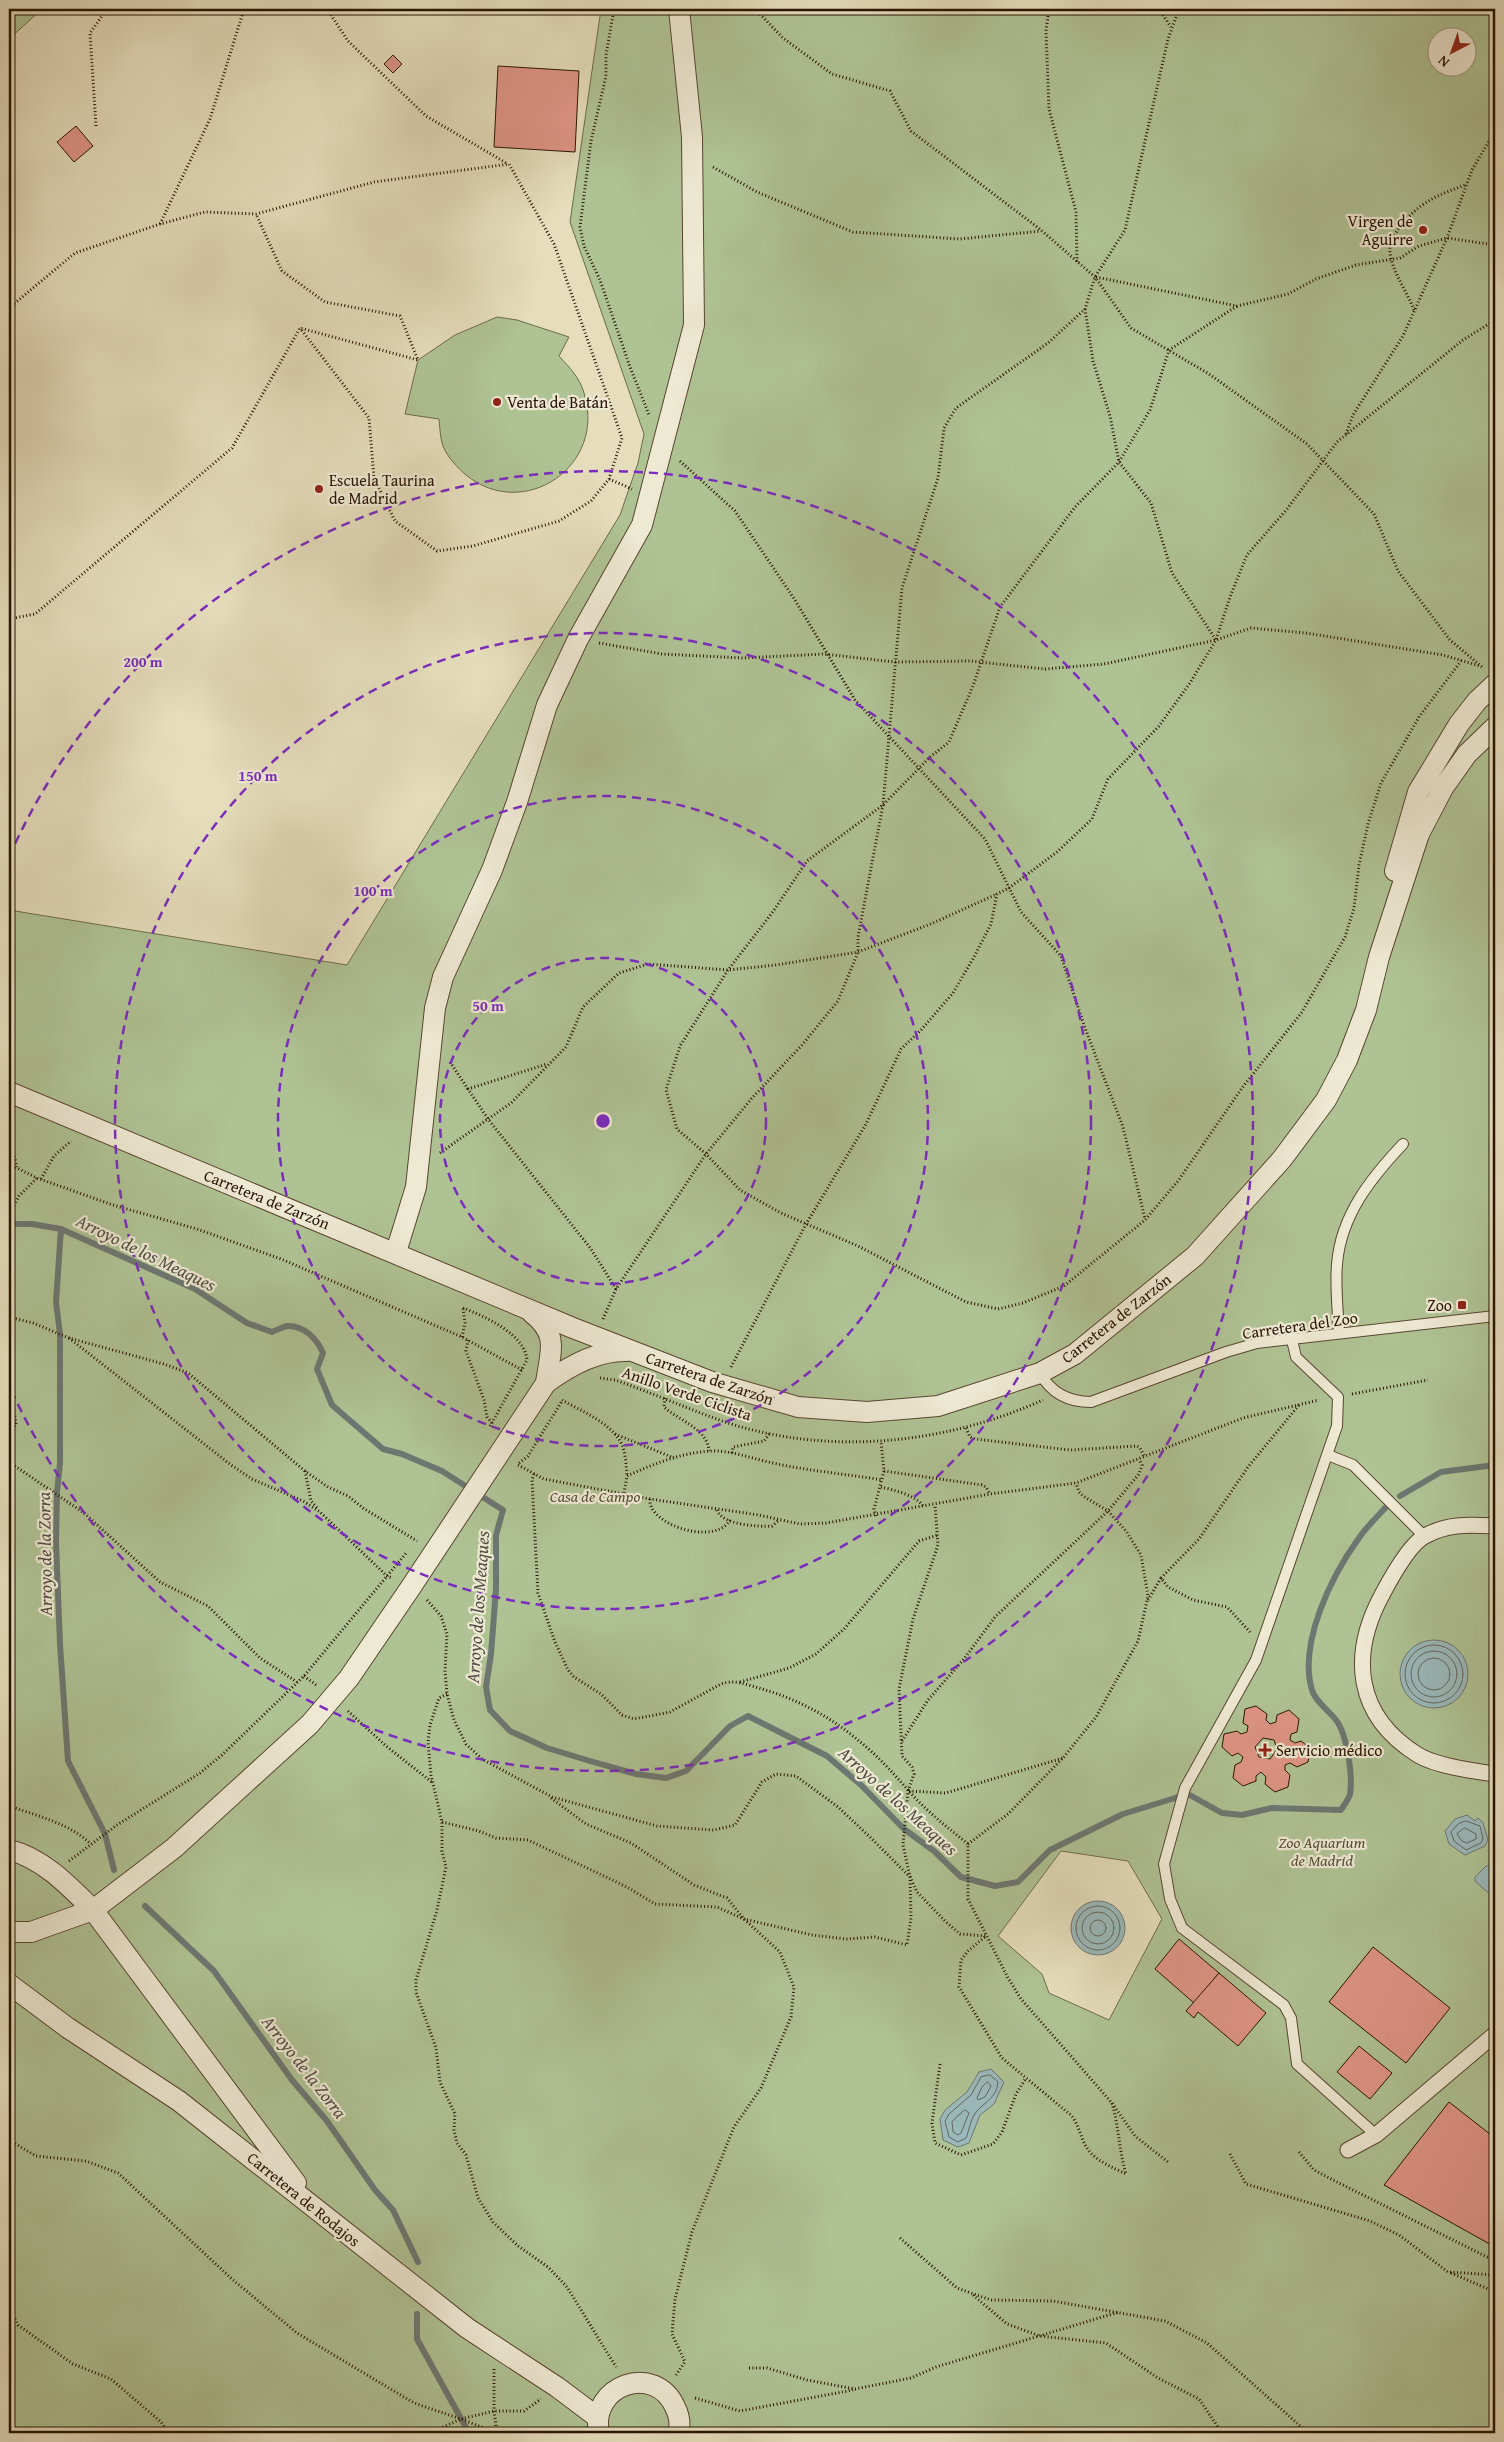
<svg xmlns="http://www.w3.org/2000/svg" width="1504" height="2442" font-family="'Gentium Book Plus',serif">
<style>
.green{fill:#afc294;stroke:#6c6b4b;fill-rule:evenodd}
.water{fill:#9bb9bb;stroke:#6d7771}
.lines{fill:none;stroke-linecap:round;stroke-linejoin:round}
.shore{stroke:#62665e;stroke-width:1}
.stream{stroke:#6d7771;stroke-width:6}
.building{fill:#df9586;stroke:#291402;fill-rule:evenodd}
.service-casing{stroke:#584630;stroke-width:12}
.pedestrian-casing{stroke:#584630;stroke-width:17}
.minor-casing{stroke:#584630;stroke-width:22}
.path{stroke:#291402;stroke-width:3;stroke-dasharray:1 2.5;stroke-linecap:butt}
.service{stroke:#eee9d3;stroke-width:10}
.pedestrian{stroke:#eee9d3;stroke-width:15}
.minor{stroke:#eee9d3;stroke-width:20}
.ring{fill:none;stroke:#7b2cbf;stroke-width:2.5;stroke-dasharray:9 6}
.poi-dot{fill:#8f2418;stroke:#eee9d3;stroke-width:2}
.labels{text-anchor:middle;stroke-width:4.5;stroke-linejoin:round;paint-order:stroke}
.poi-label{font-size:16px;fill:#291402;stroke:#eee9d3;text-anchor:start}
.street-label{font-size:16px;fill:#291402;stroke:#eee9d3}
.park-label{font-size:16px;font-style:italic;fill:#585135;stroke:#eee9d3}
.water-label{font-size:18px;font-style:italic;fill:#514e43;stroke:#eee9d3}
.centre{fill:#7b2cbf;stroke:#eee9d3;stroke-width:2.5}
.ring-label{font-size:15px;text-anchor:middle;font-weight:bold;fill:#7b2cbf;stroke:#eee9d3;stroke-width:4.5;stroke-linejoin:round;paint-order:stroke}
</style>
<rect width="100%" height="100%" fill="#e5ddbc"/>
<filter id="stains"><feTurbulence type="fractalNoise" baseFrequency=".004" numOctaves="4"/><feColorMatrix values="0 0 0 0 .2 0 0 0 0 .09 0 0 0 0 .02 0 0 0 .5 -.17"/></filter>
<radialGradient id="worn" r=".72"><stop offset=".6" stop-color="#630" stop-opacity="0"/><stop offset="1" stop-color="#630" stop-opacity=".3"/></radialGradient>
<g class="green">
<path d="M9,9h33l-33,30z"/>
<path d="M601,9h894v2424h-1486v-1523l338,55 273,-450 18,-52 6,-29 -74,-212zM1436,38h30v30h-30zM1061,1851l67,10 34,58 -53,101 -60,-27 -7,-19 -44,-38z"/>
<path d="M497,317l20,3 52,17 -10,19c10,11 21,22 25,37 23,73 -60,129 -118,82 -8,-7 -19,-18 -23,-29 -3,-8 -3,-18 -4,-27l-34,-5 13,-54 37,-25z"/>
</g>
<g class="water">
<circle cx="1434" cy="1674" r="34"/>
<path d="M1467,1815l8,6 3,-3 5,5 5,17 -3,6 -20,9 -16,-11 -4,-13 10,-12z"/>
<path d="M1495,1865v34l-20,-18v-4l11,-11z"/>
<circle cx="1098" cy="1928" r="27"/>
<path d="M991,2069l13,13 -10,22 -14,11 -11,28 -11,4 -15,-7 -3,-21 5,-9 22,-18 12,-20z"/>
</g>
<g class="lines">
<g class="shore">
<circle cx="1434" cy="1674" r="29"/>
<circle cx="1434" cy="1674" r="23"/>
<circle cx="1434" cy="1674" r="16"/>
<path d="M1466,1821l14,5 3,13 -2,4 -15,7 -12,-9 -3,-9 7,-8z"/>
<path d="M1465,1828l11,6v5l-9,4 -5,-2 -5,-7z"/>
<circle cx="1098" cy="1928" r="22"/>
<circle cx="1098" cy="1928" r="16"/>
<circle cx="1098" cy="1928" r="8"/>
<path d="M990,2075l8,7c-1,15 -12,19 -21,29 -6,6 -8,20 -11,27l-8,4 -9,-5 -4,-16 4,-7 22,-19 10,-18z"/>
<path d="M988,2082l3,4 -6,11 -7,3 -1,-2 5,-11z"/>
<path d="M965,2110l4,3 -8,20 -3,2 -5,-3 -1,-10z"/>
</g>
<g class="stream">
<path d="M9,1224h23l29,5 134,60 52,34 25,9c5,-2 12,-6 16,-6 17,0 29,13 35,27l-6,16 15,36 51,44 19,5 40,17 61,39 -7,25v54l-5,65 -5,33 4,23 20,21 37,17 43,13 46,13 30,4 20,-7 44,-45 18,-10 79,40 34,29 43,44 30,22 27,26 34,9 23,-4 32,-32 73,-36 65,-20 34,19 20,2 30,-7 69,2c3,-5 8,-11 9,-16 3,-18 -3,-60 -14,-74 -7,-9 -21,-19 -24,-30 -14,-47 20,-115 47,-152 8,-12 19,-22 28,-32"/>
<path d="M61,1229l-5,73 4,32v129l-3,29 -1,51 4,101 8,117 37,73 9,36"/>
<path d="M1400,1496l41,-24 54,-7"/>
<path d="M145,1906l69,65 78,109 35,41 48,69 18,20 25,52"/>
<path d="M417,2314v25l52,94"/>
</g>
</g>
<g class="building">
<path d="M393,55l9,9 -9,9 -9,-9z"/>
<path d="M498,66l81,5 -4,81 -81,-5z"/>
<path d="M76,126l17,20 -19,16 -17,-20z"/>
<path d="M1256,1706l11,8 -1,6 4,4 6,-2 1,-7 12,-5 10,9 -2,13 -6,2 -1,6 5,3 6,-2 10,8 -3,13 -11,5 -7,-4 -5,2v5l5,5 -2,12 -13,5 -10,-8 1,-7 -5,-5 -5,4v5l-13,5 -10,-8 2,-13 6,-3 2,-5 -5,-4 -6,3 -10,-9 2,-13 13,-3 4,3 6,-2 1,-6 -5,-3 2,-14zM1263,1738l11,2 3,9 -7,10 -11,-2 -4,-10z"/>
<path d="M1179,1939l40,34 -25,30 -39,-34z"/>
<path d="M1373,1947l77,61 -44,55 -77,-61z"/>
<path d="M1219,1973l47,40 -28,33 -40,-34 -4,6 -8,-7z"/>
<path d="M1359,2046l33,27 -22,26 -33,-27z"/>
<path d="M1449,2102l46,36v109l-111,-62z"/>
</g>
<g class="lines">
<defs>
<g id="service">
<path d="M1339,1333c-1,-22 -4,-47 -2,-69 4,-49 34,-86 66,-120"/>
<path d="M1292,1340l4,17 42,40 -1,29 -81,234 -71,128 -21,76 6,35 12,29 102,77 7,13 6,46 79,71"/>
<path d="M1040,1373c11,20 28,29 51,29l135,-50 31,-9 238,-27"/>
<path d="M1328,1455l25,10 71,71"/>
</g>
<g id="pedestrian">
<path d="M1495,1526c-25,-1 -47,-3 -70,10 -15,8 -34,42 -42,57 -34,62 -28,123 35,162 18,11 56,16 77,19"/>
<path d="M1348,2150l28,-15 119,-101"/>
</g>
<g id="minor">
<path d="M1395,871l23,-79 41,-68 18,-23 18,-17"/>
<path d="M9,1092l564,236 139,54 86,25 69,5 71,-6 102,-33 35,-19 120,-98 87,-97 44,-59 21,-40 19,-50 13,-53 40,-123 24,-46 24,-34 28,-27"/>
<path d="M396,1252l20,-65 19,-179 8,-31 49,-107 25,-68 30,-97 31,-66 64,-114 52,-200 -2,-188 -13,-128"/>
<path d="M532,1313c28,22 18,39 14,70"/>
<path d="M9,1850c34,8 61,37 84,60l203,273"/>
<path d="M9,1932h22l62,-22 81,-62 136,-124 39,-46 62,-91 135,-204c23,-17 51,-33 81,-32"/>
<path d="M9,1984l59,44 111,73 288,227 90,59 40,30"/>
<path d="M599,2433c-10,-48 56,-71 76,-26 4,8 6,17 3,26"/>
</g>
</defs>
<use href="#service" class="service-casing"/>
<use href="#pedestrian" class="pedestrian-casing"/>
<use href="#minor" class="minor-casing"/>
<g class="path">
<path d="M327,9l21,32 78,75 82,48"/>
<path d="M614,9l-8,46v21l-15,65 -11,86 4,19 16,34 30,87 19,48"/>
<path d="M755,9l28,29 49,36 58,17 21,40 130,99 54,47 36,51 78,46 98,70 67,70 24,57 52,69 32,27"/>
<path d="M1049,9l-3,22 3,78 27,103 1,51"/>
<path d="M1159,9l12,18"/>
<path d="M96,126l-6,-93 17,-24"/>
<path d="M713,167l44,25 96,40 107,7 81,-8"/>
<path d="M160,224l50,-105 34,-110"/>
<path d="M1096,277l141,29 51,-12 28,-15 40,-14 44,-7 19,-12 28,-8 48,7"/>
<path d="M1237,306l-68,44 -19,60 -31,52 -44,45 -75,100 -27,79 -24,56 -20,16 -46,47 -76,56 -35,52 -44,57 -48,76 -14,44 11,39 29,25 34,36 41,23 77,33 108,56 32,7 25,-6 41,-17 81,-66 33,-39 64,-93 60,-76 43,-75 9,-29 5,-43 9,-41 13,-41 38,-66 42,-56"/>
<path d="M9,308l66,-55 85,-29 45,-12 51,2 118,-32 135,-18 45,80 68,194 -13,41 -18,22 -32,20 -86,25 -36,5 -42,-30 -21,-43 -5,-60 -69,-90"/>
<path d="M1085,309l8,52 17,55 9,46 32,41 21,70 44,67"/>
<path d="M1414,310c-7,-19 -21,-36 -24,-57 -3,-17 23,-43 37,-51 12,-8 26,-12 40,-18"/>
<path d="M1346,434l7,-19 50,-79 44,-98 25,-68 23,-39"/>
<path d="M680,461l55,50 60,89 60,100 130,139 36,73 40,44 24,72 38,99 22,92"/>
<path d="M609,479l23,10"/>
<path d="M9,619l26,-5 197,-166 68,-120 118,32 -18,-44 -75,-14 -43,-31 -26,-57"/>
<path d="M599,643l63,11 81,4 81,-4 71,8 75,-1 75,8 59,-5 112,-24 35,-12 55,5 137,22 37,11"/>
<path d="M450,1062l18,27"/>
<path d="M9,1136l8,31"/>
<path d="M440,1153l48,-34 -20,-30 79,-25"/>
<path d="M9,1164l28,14 76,27 84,24 84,30 181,78 60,33"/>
<path d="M41,1179l13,-23 17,-15"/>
<path d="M9,1215l10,-19 18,-18"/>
<path d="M616,1289l-25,-40 -103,-130 23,-16 55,-56 17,-40 36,-34 29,-9 80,6 48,-5 82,-13 75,-29 64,-29"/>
<path d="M463,1308c21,8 62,26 64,52l-38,68"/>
<path d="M9,1317l24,6 36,15 95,26 24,9 117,98 23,16 20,9 15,12 54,33"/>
<path d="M603,1319l13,-30 90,-135 46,-56 50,-53 36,-44 20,-49v-15l25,-132 19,-217 36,-110 6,-50 12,-20 92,-65 37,-34 10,-32 30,-47 43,-191 11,-30"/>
<path d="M462,1337l3,-14 -2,-15"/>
<path d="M69,1338l162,127 21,14 51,22 17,11 67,64 5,2"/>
<path d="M468,1340l-2,11 18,49 3,17 5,6"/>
<path d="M731,1367l75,-143 60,-100 35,-75 20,-19 32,-37 21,-36 17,-33 6,-30 12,-6 48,-36 35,-33 16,-40 51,-53 31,-43 26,-43 14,-43 17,-42 40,-46 50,-67 126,-102 32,-20"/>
<path d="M9,1378l7,46"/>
<path d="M600,1378l15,2c38,13 75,30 113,43 103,33 217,21 315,-23"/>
<path d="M1352,1394l76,-14"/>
<path d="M665,1398l-1,9c14,13 44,22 45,44"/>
<path d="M562,1400c19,11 47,22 58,41 6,10 6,24 7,35"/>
<path d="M9,1418l7,6 -7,10"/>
<path d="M966,1428l4,9 5,2 95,11 67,-4 3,2 4,8"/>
<path d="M615,1434l59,24"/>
<path d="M732,1453l1,-6 31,-6 6,-8"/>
<path d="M9,1462l75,51 76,69 48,24 52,52 37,24"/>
<path d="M519,1463l9,-7 34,-55"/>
<path d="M518,1465l26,14 106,20 109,16 41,9 26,-1 164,-29 86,-11 167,-65 76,-18"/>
<path d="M305,1471l6,30 7,8"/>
<path d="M884,1471l98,14 4,2 4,7"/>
<path d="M534,1474l-2,6 6,113 17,49 13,28 6,7 27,17 21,21 12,4 36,-7 51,-28c14,-5 27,1 41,5 35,10 69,28 97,52 18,14 34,32 49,49 17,20 39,37 60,54v55l40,79 13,21 91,104 23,33 33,26"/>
<path d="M881,1487c13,3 34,8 42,19"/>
<path d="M624,1493l3,-17c26,-12 54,-23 83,-25 21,-1 43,8 63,12 36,8 73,11 110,17"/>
<path d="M650,1499c-3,25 64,48 80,21"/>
<path d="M717,1510c5,15 41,17 55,16l7,-6"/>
<path d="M876,1516l-2,-7 10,-38 -3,-29"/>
<path d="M1161,1578l38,-39 49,-72 51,-62"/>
<path d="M427,1600l14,16 6,18 -2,37 2,23 7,26 12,24 16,15 70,38 105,29 57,4 21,-5 27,-43 14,-8 20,2 42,31 33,31 39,39 7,15 28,29 15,13 26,2 -18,15 -7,9 -2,27 43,71 70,58c7,10 9,23 15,32 8,13 27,20 39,26 -7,-23 -7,-47 -14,-71"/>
<path d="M1148,1600l13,-22 7,9 25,13 34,7 23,25"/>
<path d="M304,1676l12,9"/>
<path d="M740,1682l49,-14 27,-14 28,-25 75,-88 19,-6"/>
<path d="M447,1694l-8,4 -9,27 -2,17 3,33 11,47v29l4,16 -9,43 -21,70v12l20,56 4,34 15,32 -1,16 3,13 9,12 12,43 15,24 25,24 30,21 19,20 49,80"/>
<path d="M348,1711l38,35 47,37"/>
<path d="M902,1741l26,-41 36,-41 31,-42 113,-106 31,-37 3,-9 -3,-6"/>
<path d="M909,1791l37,2 117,-35"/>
<path d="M551,1798l35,26 45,19 63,42 33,13 17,21 36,33 14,35 -3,30 -30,71 -27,39 -42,105 -17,67 -3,35 13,28 -9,13"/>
<path d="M9,1806c29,10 59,17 82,38"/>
<path d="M442,1822l37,9 17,7 32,2 99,47 28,17 62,3 27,12 68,16 34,4 29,-2 32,8 4,-27 -1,-41 -7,-32 5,-54 6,-17 -2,-7 -10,-11 -3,-67 14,-70 25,-74 -3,-40"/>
<path d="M968,1844l40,-30 55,-56 33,-41 42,-76 10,-45 -7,-41 -15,-24 -18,-20 -25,-15 -4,-4 -3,-9"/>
<path d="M69,1861l48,-36 83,-52 22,-18 82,-79 103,-124"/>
<path d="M940,2064l-8,59 3,20 26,12 32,-11 9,-12 14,-38 10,-16"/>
<path d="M9,2140l27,16 50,5 32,12 115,107 64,53 117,70 47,16 33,-8h30l17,-12"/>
<path d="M1299,2152l15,18 23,12 158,79"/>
<path d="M1230,2154l16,30 124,37 29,14 49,37 47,3"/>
<path d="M900,2238l57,50 34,12 62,1 112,20 42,22 101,90"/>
<path d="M1451,2273l44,19"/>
<path d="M973,2295l34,29 33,12 66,7 52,35 41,21 19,28 8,6"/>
<path d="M9,2306l9,19 55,39 38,15 50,43 7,11"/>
<path d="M749,2368h18l40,12 48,9 56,-11 25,-11 183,-55"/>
<path d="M494,2369v42l3,22"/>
<path d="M695,2398l45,13 113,-21"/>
<path d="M430,2433l31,-14 36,14"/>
</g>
<use href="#service" class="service"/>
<use href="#pedestrian" class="pedestrian"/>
<use href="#minor" class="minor"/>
</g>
<g class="ring">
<circle cx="603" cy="1121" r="163"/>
<circle cx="603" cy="1121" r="325"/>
<circle cx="603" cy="1121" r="488"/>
<path d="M9 857A650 650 0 1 1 9 1385"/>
</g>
<g class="poi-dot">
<circle cx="1423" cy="230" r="5"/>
<circle cx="497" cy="402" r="5"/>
<circle cx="319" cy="489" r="5"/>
<rect x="1457" y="1300" width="10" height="10" rx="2.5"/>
<path d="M1262.5 1742.5h5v5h5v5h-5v5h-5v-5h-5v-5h5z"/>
</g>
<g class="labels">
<g class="poi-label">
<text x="1413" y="227" text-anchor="end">Virgen de<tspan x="1413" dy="18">Aguirre</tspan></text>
<text x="507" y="408">Venta de Batán</text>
<text x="329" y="486">Escuela Taurina<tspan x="329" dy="18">de Madrid</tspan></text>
<text x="1452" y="1311" text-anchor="end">Zoo</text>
<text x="1276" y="1756">Servicio médico</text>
</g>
<g class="street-label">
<text transform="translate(267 1199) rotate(22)" y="6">Carretera de Zarzón</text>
<text transform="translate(1116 1318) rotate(-38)" y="6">Carretera de Zarzón</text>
<text transform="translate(1300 1325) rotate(-8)" y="6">Carretera del Zoo</text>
<text transform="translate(710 1378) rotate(19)" y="6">Carretera de Zarzón</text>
<text transform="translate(687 1393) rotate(19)" y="6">Anillo Verde Ciclista</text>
<text transform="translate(304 2199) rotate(39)" y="6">Carretera de Rodajos</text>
</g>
<g class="park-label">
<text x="595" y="1502">Casa de Campo</text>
<text x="1322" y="1848">Zoo Aquarium<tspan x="1322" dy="18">de Madrid</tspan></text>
</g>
<g class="water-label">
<text transform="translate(146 1253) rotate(26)" y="6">Arroyo de los Meaques</text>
<text transform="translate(45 1554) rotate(-91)" y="6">Arroyo de la Zorra</text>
<text transform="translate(478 1607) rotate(-86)" y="6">Arroyo de los Meaques</text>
<text transform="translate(898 1801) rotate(42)" y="6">Arroyo de los Meaques</text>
<text transform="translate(304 2067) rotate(52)" y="6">Arroyo de la Zorra</text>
</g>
</g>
<circle cx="603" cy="1121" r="8" class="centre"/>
<g class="ring-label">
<text x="143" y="667">200 m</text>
<text x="258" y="781">150 m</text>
<text x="373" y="896">100 m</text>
<text x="488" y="1011">50 m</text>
</g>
<rect width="1504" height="2442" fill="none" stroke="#e5ddbc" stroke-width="30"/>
<rect x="10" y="10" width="1484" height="2422" fill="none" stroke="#291402" stroke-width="2.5"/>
<rect x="15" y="15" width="1474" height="2412" fill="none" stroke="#291402"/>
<g transform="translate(1452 52) rotate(221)"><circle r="24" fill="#eee9d3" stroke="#9f947f"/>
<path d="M0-4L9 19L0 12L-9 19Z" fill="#8f2418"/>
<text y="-8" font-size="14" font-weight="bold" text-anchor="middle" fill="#291402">N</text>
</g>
<rect width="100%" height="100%" filter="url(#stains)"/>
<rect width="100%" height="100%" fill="url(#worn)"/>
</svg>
